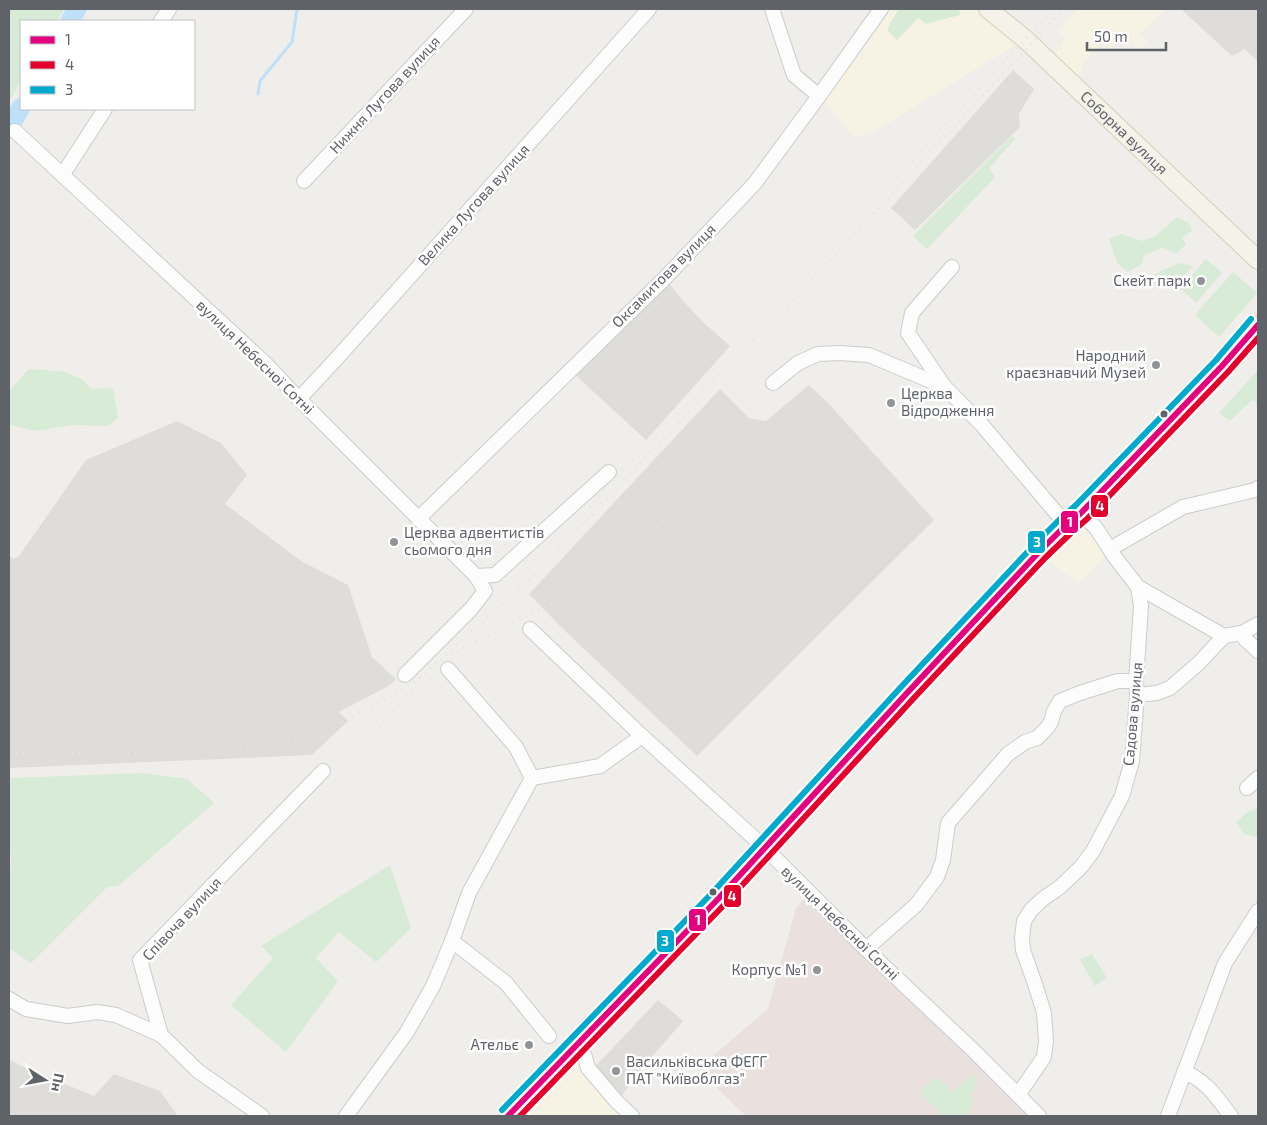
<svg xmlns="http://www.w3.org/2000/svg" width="1267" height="1125" font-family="'Exo 2',sans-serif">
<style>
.commercial{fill:#f7f3e4}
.industrial{fill:#dfddda}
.medical{fill:#eae0de}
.green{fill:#d8ebd6}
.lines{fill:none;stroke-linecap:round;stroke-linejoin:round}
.stream{stroke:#bfe0f9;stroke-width:3}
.river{stroke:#bfe0f9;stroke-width:19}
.minor-casing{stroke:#cbcccc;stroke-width:16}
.major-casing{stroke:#d7ceb8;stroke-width:20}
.minor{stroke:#fdfcfc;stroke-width:14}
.major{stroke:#f4f2e9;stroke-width:18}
.rail{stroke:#e4e4e4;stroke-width:3;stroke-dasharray:1 6;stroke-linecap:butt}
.bus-1-casing{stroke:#fff;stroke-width:10}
.bus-2-casing{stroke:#fff;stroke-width:10}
.bus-3-casing{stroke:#fff;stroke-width:10}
.bus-1{stroke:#e5007d;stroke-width:6}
.bus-2{stroke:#e4002b;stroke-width:6}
.bus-3{stroke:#00a9ce;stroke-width:6}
.poi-dot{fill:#919496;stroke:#fff;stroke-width:2}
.bus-dot{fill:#5f6368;stroke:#fff;stroke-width:2}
.labels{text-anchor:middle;stroke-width:5;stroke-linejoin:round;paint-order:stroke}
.street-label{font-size:15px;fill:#5f6368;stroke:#fff}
.poi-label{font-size:15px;fill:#5f6368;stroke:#fff;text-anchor:end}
.line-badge{stroke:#fff;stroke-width:2}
.badge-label{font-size:14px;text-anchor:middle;font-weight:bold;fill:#fff}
</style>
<rect width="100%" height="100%" fill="#efeeea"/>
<g class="commercial">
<path d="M881,9h107l37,30 -150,92 -21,6 -35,-41z"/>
<path d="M1078,9h88l-26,25 7,8 -8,8 -11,-11 -4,3 -5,-4 -10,12 -8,-7 -16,18 -6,16 -7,-3 -18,-16 11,-20 -7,-7z"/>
<path d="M1081,513l27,41 -30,30 -39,-32z"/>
<path d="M574,1062l53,54h-105z"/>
</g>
<g class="industrial">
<path d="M1181,9h77v53l-13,-13 -13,7z"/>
<path d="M1013,70l21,19 -15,25 1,13 -105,103 -24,-22z"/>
<path d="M665,278l18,23 21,22 26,23 -84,94 -76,-70z"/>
<path d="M809,385l20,19 105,116 -237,236 -135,-128 -33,-34 191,-205 29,29 17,3z"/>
<path d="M177,421l44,22 26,32 -22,29 76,57 47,24 24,72 24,22 -6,6 -51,27 9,9 -36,34 -303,13v-213l5,4 5,-3 67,-96z"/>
<path d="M658,1000l25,21 -38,44 -25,33 -27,-29z"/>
<path d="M9,1059l10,6 75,31 20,-22 46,17 18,25h-169z"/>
</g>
<path class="medical" d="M810,893l229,223h-293l-30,-29 -15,-21 67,-57 28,-101z"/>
<g class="green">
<path d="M9,9h55l-7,12h-36v60l-12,21z"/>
<path d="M899,9h60l1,6 -34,9 -8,-6 -21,22 -10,-10 4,-8z"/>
<path d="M1012,136l3,3 -26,29 6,9 -68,72 -14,-13z"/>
<path d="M1177,217l13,7 2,7 -10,6 4,7 -10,10 -14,-7 -18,9 -3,9 -13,7 -10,-8 -9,-25 12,-5 21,7 14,-5z"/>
<path d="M1206,259l16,14 -26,30 -16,-15z"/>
<path d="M1179,263l14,3 -18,20h-17l-9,-9z"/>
<path d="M1233,272l24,21 -38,44 -24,-22z"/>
<path d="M29,369l37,3 15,7 11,10 21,-1 5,30 -11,8 -35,-1 -36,6 -27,-6v-34z"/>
<path d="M1258,370v33l-6,-3 -22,21 -11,-8z"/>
<path d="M143,773l44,6 27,24 -96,83 -11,1 -76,76 -22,-15v-78l2,-4 -1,-19 -1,-2v-67z"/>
<path d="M1258,807v30l-14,-3 -8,-12 13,-11 8,-3z"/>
<path d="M390,865l21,63 -35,34 -37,-30 -23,26 22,23 -52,71 -55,-47 42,-47 -12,-12z"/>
<path d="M1092,954l15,24 -12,8 -15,-26z"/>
<path d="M972,1073l4,6 1,7 -7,9 4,7 -5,10 1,4h-28l1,-1 -22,-21 2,-8 12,-8 7,4 12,10z"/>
</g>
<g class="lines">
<path class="stream" d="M258,94l2,-13 32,-39 5,-33"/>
<g class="river">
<path d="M70,21l7,-12"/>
<path d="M9,129l12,-22"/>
</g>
<defs>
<g id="minor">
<path d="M772,9l22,66 25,21"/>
<path d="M161,21l8,-12"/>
<path d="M15,131l252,234 32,34 177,177 9,15 -14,18 -66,66"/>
<path d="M63,174l42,-65"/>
<path d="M304,181l162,-172"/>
<path d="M773,383l25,-20 20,-9 21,-1 30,2 76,32 37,38 76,90 9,9"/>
<path d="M944,386l-36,-53 4,-20 40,-46"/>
<path d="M299,399l39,-42 311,-348"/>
<path d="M418,519l247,-241 90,-95 64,-87 62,-87"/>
<path d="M1110,549l73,-42 72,-17 3,-2"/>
<path d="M476,576l19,-1 114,-103"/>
<path d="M1138,587l86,49"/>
<path d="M530,629l112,107 123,112 101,101 108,102 65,65"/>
<path d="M1242,633l3,6 13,12"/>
<path d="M1137,695l20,-2 13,-5 29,-25 25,-27 18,-3 16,-9"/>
<path d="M532,778l68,-12 42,-30"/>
<path d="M1247,788l11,-10"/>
<path d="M452,941l54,42 43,53"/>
<path d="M866,949l50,-44 21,-28 6,-17 5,-37 60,-69 17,-12 12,-4 10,-10 4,-6 3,-11 6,-10 20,-8 38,-12h18"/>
<path d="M9,999l17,10 42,7 29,-4 19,3 45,20"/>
<path d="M575,1046l10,11 3,11 29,34 15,14"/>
<path d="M1184,1072c22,8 34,27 47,44"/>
<path d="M1018,1095l26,-38 2,-16 -2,-28 -8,-26 -13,-37 -1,-12 2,-17 7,-11 13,-12 16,-11 21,-20 12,-16 29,-55 10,-35 5,-66 -1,-14 5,-75 -3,-19 -24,-31 -18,-28 -15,-15"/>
<path d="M262,1116l-64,-45 -37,-36 -21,-75 183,-189"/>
<path d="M346,1116l61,-84 26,-46 19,-45 17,-48 63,-115 -16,-31 -68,-78"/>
<path d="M1168,1116l57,-153 33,-52"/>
</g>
<g id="major">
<path id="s1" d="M988,9l37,30 233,221"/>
<path d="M508,1116l210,-217 189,-206 132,-141 28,-28 14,-11 141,-147 36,-41"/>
</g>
</defs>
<use href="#minor" class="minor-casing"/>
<use href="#major" class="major-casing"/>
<use href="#minor" class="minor"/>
<use href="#major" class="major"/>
<g class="rail">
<path d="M907,166l147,-157"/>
<path d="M678,414l110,-109 276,-296"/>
<path d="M590,507l18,-22 52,-53"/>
<path d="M638,547l67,-73"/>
<path d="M451,655c40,-23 83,-41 124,-63 20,-11 41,-21 57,-38"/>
<path d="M375,733l41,-47"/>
<path d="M9,753l203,-1 75,-8 57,-22 70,-39 87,-77 40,-38 148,-156"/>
</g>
<defs>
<path id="bus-1" d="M508,1116l210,-217 189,-206 132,-141 28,-28 14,-11 141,-147 36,-41"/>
<path id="bus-2" d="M520,1116l204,-211 189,-206 132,-141 28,-27 14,-12 141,-147 30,-34"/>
<path id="bus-3" d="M502,1110l210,-217 189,-206 132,-141 28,-28 14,-12 141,-146 35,-41"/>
</defs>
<use href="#bus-1" class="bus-1-casing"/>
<use href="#bus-2" class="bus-2-casing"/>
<use href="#bus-3" class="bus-3-casing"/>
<use href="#bus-1" class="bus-1"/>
<use href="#bus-2" class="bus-2"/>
<use href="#bus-3" class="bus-3"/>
</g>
<g class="poi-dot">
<circle cx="1201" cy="281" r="5"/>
<circle cx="1156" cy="365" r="5"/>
<circle cx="891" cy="403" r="5"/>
<circle cx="394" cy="542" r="5"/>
<circle cx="817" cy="970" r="5"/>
<circle cx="529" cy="1045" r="5"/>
<circle cx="616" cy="1071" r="5"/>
</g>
<g class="bus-dot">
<circle cx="1164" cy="414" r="4.5"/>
<circle cx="713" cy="892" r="4.5"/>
</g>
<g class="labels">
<g class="street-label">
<text transform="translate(385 95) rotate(-47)" y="5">Нижня Лугова вулиця</text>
<text dy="5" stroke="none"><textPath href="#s1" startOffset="184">Соборна вулиця</textPath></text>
<text transform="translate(474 205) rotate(-48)" y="5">Велика Лугова вулиця</text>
<text transform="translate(664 276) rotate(-45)" y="5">Оксамитова вулиця</text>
<text transform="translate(255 357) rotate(44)" y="5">вулиця Небесної Сотні</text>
<text transform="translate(1133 714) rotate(-85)" y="5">Садова вулиця</text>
<text transform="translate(182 919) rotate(-47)" y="5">Співоча вулиця</text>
<text transform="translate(840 923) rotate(44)" y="5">вулиця Небесної Сотні</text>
</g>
<g class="poi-label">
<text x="1191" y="286">Скейт парк</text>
<text x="1146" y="361">Народний<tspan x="1146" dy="17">краєзнавчий Музей</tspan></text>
<text x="901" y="399" text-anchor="start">Церква<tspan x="901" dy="17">Відродження</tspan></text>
<text x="404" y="538" text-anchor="start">Церква адвентистів<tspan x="404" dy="17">сьомого дня</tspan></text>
<text x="807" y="975">Корпус №1</text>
<text x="519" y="1050">Ательє</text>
<text x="626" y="1067" text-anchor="start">Васильківська ФЕГГ<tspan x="626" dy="17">ПАТ "Київоблгаз"</tspan></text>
</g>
</g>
<g class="line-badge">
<rect x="1090" y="494" width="19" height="24" rx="5" fill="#e4002b"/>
<rect x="1060" y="510" width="19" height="24" rx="5" fill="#e5007d"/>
<rect x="1027" y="530" width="19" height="24" rx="5" fill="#00a9ce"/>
<rect x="723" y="884" width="19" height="24" rx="5" fill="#e4002b"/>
<rect x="688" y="908" width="19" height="24" rx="5" fill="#e5007d"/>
<rect x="656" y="929" width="19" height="24" rx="5" fill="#00a9ce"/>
</g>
<g class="badge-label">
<text x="1100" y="511">4</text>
<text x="1070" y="527">1</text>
<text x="1037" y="547">3</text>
<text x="732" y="901">4</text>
<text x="698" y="925">1</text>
<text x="665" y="946">3</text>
</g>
<rect width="1267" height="1125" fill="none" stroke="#5f6368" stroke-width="20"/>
<rect x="20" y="20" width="175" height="90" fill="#ffffff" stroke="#bfc1c3"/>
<rect x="30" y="36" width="25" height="8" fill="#e5007d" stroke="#bfc1c3"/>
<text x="65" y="45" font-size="15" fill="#5f6368">1</text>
<rect x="30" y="61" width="25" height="8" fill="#e4002b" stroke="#bfc1c3"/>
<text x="65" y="70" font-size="15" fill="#5f6368">4</text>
<rect x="30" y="86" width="25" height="8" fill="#00a9ce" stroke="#bfc1c3"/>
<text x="65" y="95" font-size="15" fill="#5f6368">3</text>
<g transform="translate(45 1080) rotate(101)" stroke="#ffffff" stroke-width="4" paint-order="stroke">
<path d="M0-4L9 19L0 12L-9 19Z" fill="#5f6368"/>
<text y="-8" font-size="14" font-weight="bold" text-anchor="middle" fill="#5f6368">Пн</text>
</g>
<path d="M1087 42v8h79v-8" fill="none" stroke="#5f6368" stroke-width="2.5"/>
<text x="1094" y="42" font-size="15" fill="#5f6368" stroke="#ffffff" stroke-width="4" paint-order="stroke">50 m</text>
</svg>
